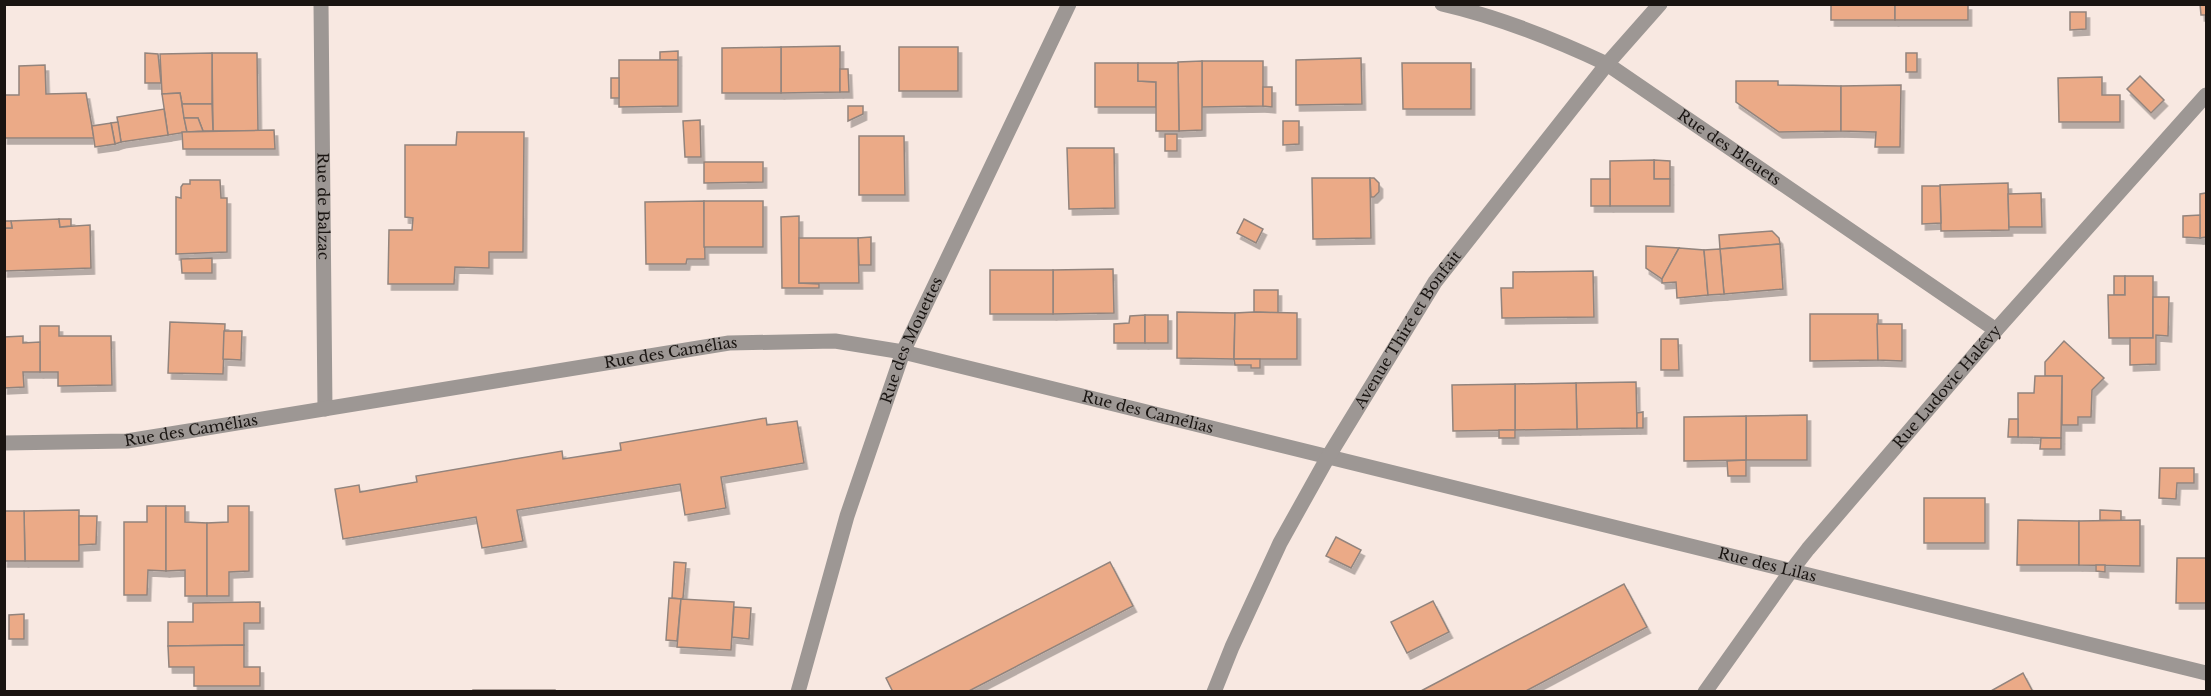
<svg xmlns="http://www.w3.org/2000/svg" width="2211" height="696" font-family="'Libre Baskerville',serif">
<style>
.building{fill:#ebaa87;stroke:#92847d;stroke-width:1.5;filter:url(#shadow)}
.lines{fill:none;stroke-linecap:round;stroke-linejoin:round}
.minor{stroke:#9d9794;stroke-width:15}
.labels{text-anchor:middle;stroke-width:5;stroke-linejoin:round;paint-order:stroke}
.street-label{font-size:15px;fill:#191411;stroke:#fff}
</style>
<defs>
<filter id="shadow"><feDropShadow dx="3.5" dy="6" stdDeviation="0" flood-color="#0004"/></filter>
</defs>
<rect width="100%" height="100%" fill="#f8e8e1"/>
<g class="building">
<rect x="1831" y="4" width="64" height="16"/>
<rect x="1895" y="4" width="73" height="16"/>
<path d="M2200,4h6v11h-5z"/>
<path d="M2070,12h16v17l-16,1z"/>
<path d="M840,46v46l-59,1v-46z"/>
<path d="M781,47v46h-59v-45z"/>
<rect x="899" y="47" width="59" height="44"/>
<path d="M678,51v9h-18v-8z"/>
<path d="M145,53l13,1 3,29h-16z"/>
<path d="M212,53h45l1,78h-45z"/>
<path d="M212,53v51h-30l-2,-11 -18,1 -2,-40z"/>
<rect x="1906" y="53" width="11" height="19"/>
<path d="M1361,58l1,46 -66,1v-45z"/>
<path d="M619,60h59v46l-59,1z"/>
<path d="M1202,61h61v45l-61,1z"/>
<path d="M1202,61v69l-23,1 -1,-69z"/>
<path d="M1095,63h43v18l18,1v25h-61z"/>
<path d="M1138,63h40l1,68h-23v-49l-18,-1z"/>
<path d="M1402,63h69v46h-68z"/>
<path d="M45,65l1,29 40,-1 8,45h-90v-43h15v-29z"/>
<path d="M840,69h8l1,23h-9z"/>
<path d="M2140,76l24,24 -13,13 -24,-24z"/>
<path d="M2102,77v18h18v27h-61l-1,-44z"/>
<rect x="611" y="78" width="8" height="20"/>
<path d="M1736,81h42v4l63,1v45l-62,1 -43,-30z"/>
<path d="M1901,85l-1,62h-25l1,-15 -35,-1v-45z"/>
<path d="M1263,87h9v20l-9,-1z"/>
<path d="M180,93l7,39 -19,3 -6,-41z"/>
<path d="M182,104h30l1,27h-10l-5,-13h-14z"/>
<path d="M848,106h15v8l-15,7z"/>
<path d="M164,109l4,26 -47,7 -4,-25z"/>
<path d="M184,118h14l5,13 -16,1z"/>
<path d="M700,120l1,37h-16l-2,-36z"/>
<path d="M1283,121h16v23l-16,1z"/>
<path d="M118,122l3,20 -6,2 -4,-21z"/>
<path d="M111,123l4,21 -20,3 -3,-21z"/>
<path d="M274,130l1,19h-92l-1,-17z"/>
<path d="M457,132h67l-1,120h-34v16l-34,-1 -1,17h-66l1,-54h23l1,-12 -8,-1v-72h51z"/>
<rect x="1165" y="134" width="12" height="17"/>
<path d="M859,136h45l1,59h-46z"/>
<path d="M1067,148h47l1,60 -46,1z"/>
<path d="M1654,160l16,1v18h-16z"/>
<path d="M1654,160v19h16v27h-60v-45z"/>
<path d="M704,162h59v20l-59,1z"/>
<path d="M1312,178h58l1,60 -58,1z"/>
<path d="M1370,178h4l5,5v9l-5,5h-3z"/>
<rect x="1591" y="179" width="19" height="27"/>
<path d="M190,180h30l1,18h6v54l-51,2v-57l5,1v-11l2,-3h7z"/>
<path d="M2008,183l1,47 -68,1 -1,-46z"/>
<path d="M1922,186h18l1,37 -19,1z"/>
<path d="M2041,193l1,34h-33l-1,-33z"/>
<path d="M2206,193v44l-6,1v-44z"/>
<path d="M704,201l1,58h-18l-1,5h-40l-1,-62z"/>
<rect x="704" y="201" width="59" height="46"/>
<path d="M2200,215v23l-17,-1v-21z"/>
<path d="M799,216v67l20,1v4h-37l-1,-71z"/>
<path d="M59,219l1,8 30,-2 1,43 -87,3v-43h8l-1,-7z"/>
<path d="M59,219h12v7l-11,1z"/>
<path d="M1244,219l19,10 -7,14 -19,-10z"/>
<path d="M4,221h7l1,7h-8z"/>
<path d="M1772,231l7,7 1,6 -60,5 -1,-14z"/>
<path d="M871,237v28h-12l-1,-27z"/>
<path d="M799,238h59l1,45h-60z"/>
<path d="M1780,244l3,45 -59,5 -4,-45z"/>
<path d="M1646,246l33,2 -17,31 -16,-11z"/>
<path d="M1679,248l25,2 4,45 -31,3 -1,-16 -14,1v-4z"/>
<path d="M1720,249l4,45 -16,1 -4,-45z"/>
<path d="M212,258v15h-30l-1,-14z"/>
<path d="M1113,269l1,44 -61,1v-44z"/>
<rect x="990" y="270" width="63" height="44"/>
<path d="M1593,271l1,46 -92,1 -1,-30h12v-16z"/>
<rect x="2114" y="276" width="11" height="19"/>
<path d="M2125,276h28v62h-44l-1,-43h17z"/>
<path d="M1254,290h24v23l-24,-1z"/>
<path d="M2153,297h16l-1,39 -12,-1v29l-26,1v-27h23z"/>
<path d="M1177,312l58,1 -1,46 -57,-1z"/>
<path d="M1254,312l43,1v46h-63l1,-46z"/>
<path d="M1810,314h68v46l-68,1z"/>
<path d="M1145,315v28h-31v-19l15,-1 1,-7z"/>
<rect x="1145" y="315" width="23" height="28"/>
<path d="M170,322l55,2 -2,50 -55,-1z"/>
<path d="M1877,324h25v37l-24,-1z"/>
<path d="M40,326h19v10h52l1,49 -54,1v-14h-18z"/>
<path d="M224,331h18l-1,29 -18,-1z"/>
<path d="M23,336v7l17,-1v30h-17l1,15 -20,1v-51z"/>
<path d="M1661,339h17l1,31h-18z"/>
<path d="M2064,341l40,37 -12,12 -1,27h-13v8h-16v-49h-17v-14z"/>
<path d="M1234,359h26v9h-9v-3h-16z"/>
<path d="M2035,376h27l-1,62 -43,-1v-44h16z"/>
<path d="M1636,382l1,46 -60,1 -1,-46z"/>
<path d="M1576,383l1,46 -62,1v-46z"/>
<path d="M1515,384v46l-62,1 -1,-46z"/>
<path d="M1643,412v16h-6v-15z"/>
<path d="M1807,415v45h-61v-44z"/>
<path d="M1746,416v44l-62,1v-44z"/>
<path d="M766,418l1,7 30,-4 7,42 -83,14 5,31 -41,7 -5,-31 -163,26 6,31 -41,7 -6,-31 -133,22 -8,-50 24,-4 1,7 39,-7 18,-3 -1,-6 146,-25 1,8 58,-9 -1,-7z"/>
<path d="M2009,419h9v18h-10z"/>
<rect x="1499" y="430" width="16" height="8"/>
<path d="M2041,438h20v11h-21z"/>
<path d="M1746,460v16h-18l-1,-15z"/>
<path d="M2160,468h34v15h-17l-1,16 -17,-1z"/>
<rect x="1924" y="498" width="61" height="45"/>
<path d="M147,506h19v65l-18,-1 -1,25h-23v-73h23z"/>
<path d="M166,506h19v16l22,1v73h-22v-26l-19,1z"/>
<path d="M228,506h21v65l-20,1v24h-22v-73l21,-1z"/>
<path d="M79,510v51h-54l-1,-50z"/>
<path d="M2100,510l21,1v10l-21,-1z"/>
<path d="M4,511h20l1,50h-21z"/>
<path d="M79,516h18l-1,28 -17,1z"/>
<path d="M2018,520l61,1v44h-62z"/>
<path d="M2140,520v46l-61,-1v-44z"/>
<path d="M1336,537l25,13 -10,18 -25,-12z"/>
<path d="M2177,558h29v45h-30z"/>
<path d="M674,562l12,1 -3,35 -2,1 -9,-1z"/>
<path d="M1110,562l23,44 -166,86h-74l-7,-14z"/>
<path d="M2096,565h9v7l-9,-1z"/>
<path d="M1624,584l23,43 -123,65h-105z"/>
<path d="M669,598l12,1 -4,42 -11,-1z"/>
<path d="M681,599l53,3 -3,48 -54,-3z"/>
<path d="M1433,601l16,31 -42,21 -16,-31z"/>
<path d="M260,602v21h-16v22l-76,1v-24h25v-19z"/>
<path d="M734,607l17,1 -2,31 -17,-2z"/>
<path d="M24,614v25h-15v-24z"/>
<path d="M244,645v22h16v19h-66v-19h-25l-1,-21z"/>
<path d="M2023,673l10,19h-44z"/>
<rect x="473" y="690" width="82" height="2"/>
<rect x="356" y="691" width="83" height="1"/>
</g>
<g class="lines">
<g class="minor">
<path id="s1" d="M321,4l4,405"/>
<path id="s2" d="M1442,4c57,13 112,35 165,60l389,266"/>
<path id="s3" d="M4,443l123,-2 602,-98 106,-2 68,11 1303,321"/>
<path id="s4" d="M798,692l49,-176 56,-164 166,-348"/>
<path id="s5" d="M1214,692l18,-45 48,-104 48,-86 107,-175 172,-218 53,-60"/>
<path id="s6" d="M1705,692l86,-121 17,-22 188,-219 210,-235"/>
</g>
</g>
<g class="labels">
<g class="street-label">
<text dy="5" stroke="none"><textPath href="#s2" startOffset="324">Rue des Bleuets</textPath></text>
<text dy="5" stroke="none"><textPath href="#s1" startOffset="202">Rue de Balzac</textPath></text>
<text dy="5" stroke="none"><textPath href="#s5" startOffset="412">Avenue Thiré et Bonfait</textPath></text>
<text dy="5" stroke="none"><textPath href="#s4" startOffset="370">Rue des Mouettes</textPath></text>
<text dy="5" stroke="none"><textPath href="#s3" startOffset="674">Rue des Camélias</textPath></text>
<text dy="5" stroke="none"><textPath href="#s6" startOffset="390">Rue Ludovic Halévy</textPath></text>
<text dy="5" stroke="none"><textPath href="#s3" startOffset="1160">Rue des Camélias</textPath></text>
<text dy="5" stroke="none"><textPath href="#s3" startOffset="188">Rue des Camélias</textPath></text>
<text dy="5" stroke="none"><textPath href="#s3" startOffset="1798">Rue des Lilas</textPath></text>
</g>
</g>
<rect width="2211" height="696" fill="none" stroke="#191411" stroke-width="12"/>
</svg>
